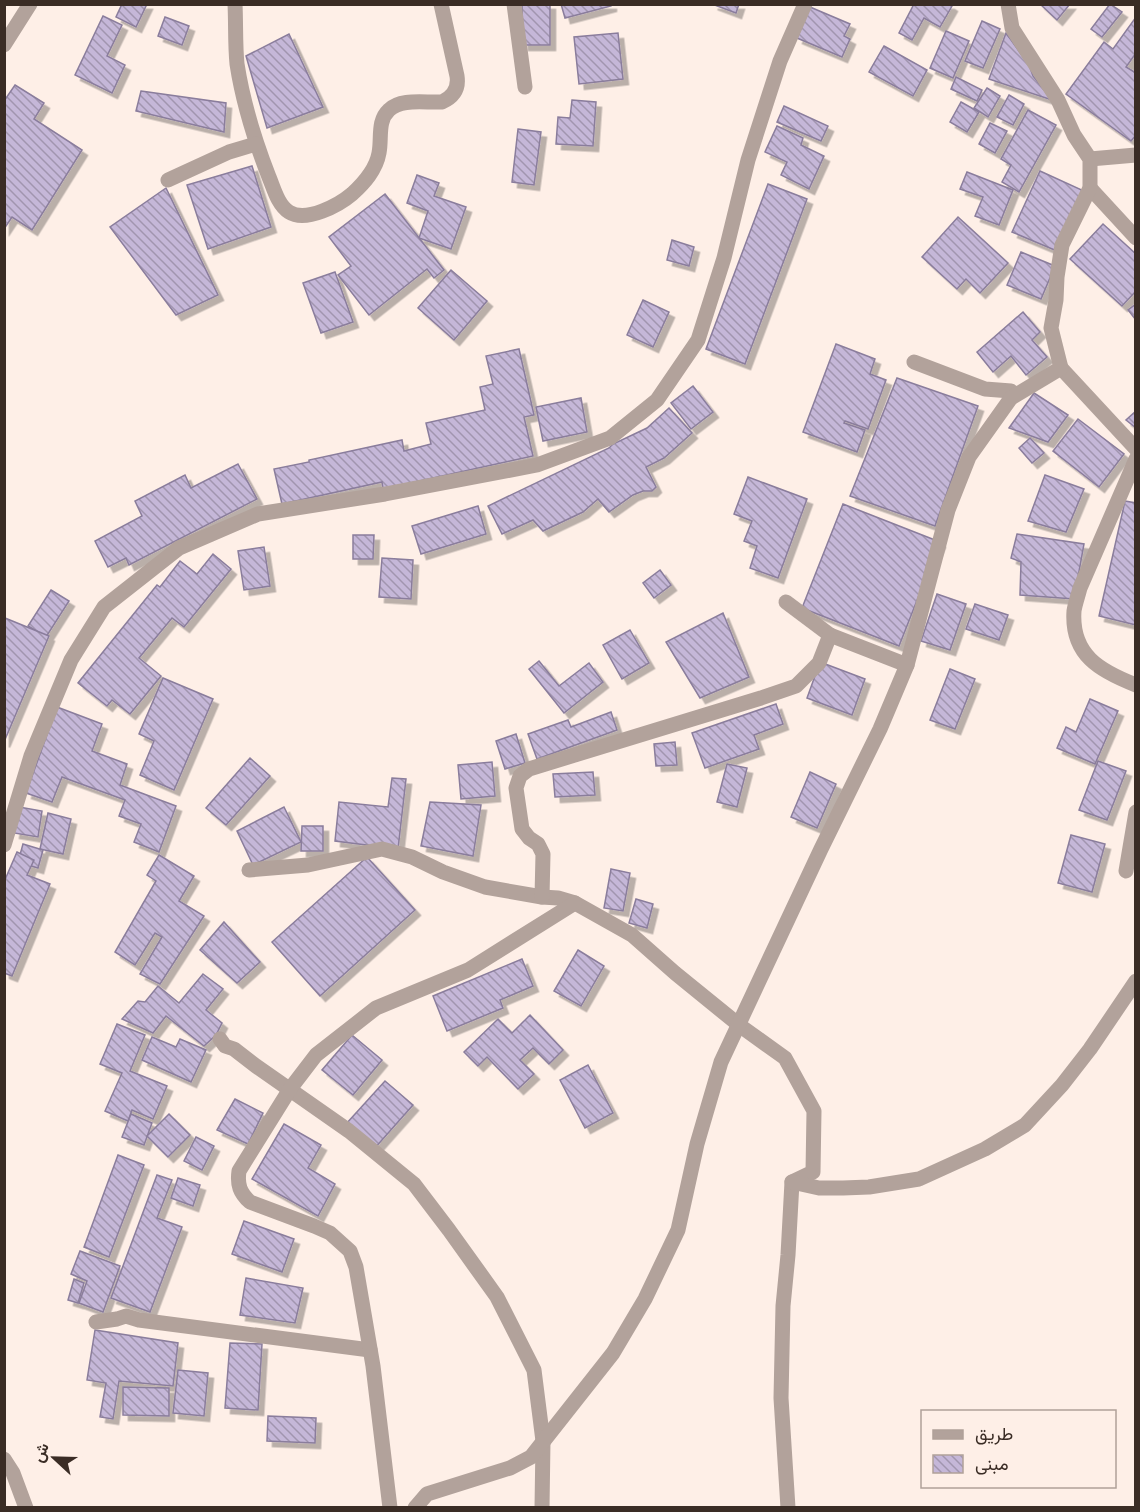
<svg xmlns="http://www.w3.org/2000/svg" width="1140" height="1512" font-family="'Titillium Web',Vazirmatn,sans-serif">
<style>
.building{fill:url(#building-back-hatch);stroke:#8a7d9c;stroke-width:1.5;filter:url(#shadow)}
.lines{fill:none;stroke-linecap:round;stroke-linejoin:round}
.service{stroke:#b2a29b;stroke-width:15}
.minor{stroke:#b2a29b;stroke-width:15}
</style>
<defs>
<pattern id="building-back-hatch" width="6" height="6" patternUnits="userSpaceOnUse" patternTransform="scale(1.5)"><rect width="6" height="6" fill="#c5b7d8"/><path d="M-1 5l2 2M0 0l6 6M5-1l2 2" fill="none" stroke="#a195af"/></pattern>
<filter id="shadow"><feDropShadow dx="5.5" dy="5.5" stdDeviation="0" flood-color="#0004"/></filter>
</defs>
<rect width="100%" height="100%" fill="#feefe7"/>
<g class="building">
<path d="M122,4h25l-11,23 -20,-10z"/>
<path d="M522,4h28v41h-27z"/>
<path d="M561,4h50v2l-46,12z"/>
<path d="M712,4h27l-3,9z"/>
<path d="M914,4h35l3,2 -12,21 -16,-9 -12,22 -13,-7z"/>
<path d="M1040,4h30l-13,16z"/>
<path d="M1110,4l12,8 -20,25 -11,-8z"/>
<path d="M810,7l40,17 -6,12 6,3 -8,18 -45,-19z"/>
<path d="M103,16l19,9 -15,31 18,9 -13,28 -37,-18z"/>
<path d="M165,17l24,9 -7,19 -24,-9z"/>
<path d="M1136,17v36l-10,14 10,6v62l-5,6 -65,-47 38,-52 9,7z"/>
<path d="M982,21l18,8 -17,39 -18,-7z"/>
<path d="M946,31l23,10 -16,37 -23,-10z"/>
<path d="M618,33l5,46 -44,5 -5,-47z"/>
<path d="M1006,33l23,32 4,11 19,24 -63,-21z"/>
<path d="M289,34l34,73 -56,21 -21,-72z"/>
<path d="M884,46l43,24 -14,26 -44,-24z"/>
<path d="M956,77l26,13 -5,11 -26,-12z"/>
<path d="M15,85l29,18 -10,16 48,31 -50,80 -20,-13 -8,12v-128z"/>
<path d="M987,88l13,8 -12,21 -14,-9z"/>
<path d="M141,91l85,12 -2,29 -88,-21z"/>
<path d="M1009,95l15,9 -11,21 -16,-8z"/>
<path d="M572,100l24,2 -3,44 -37,-2 2,-27 12,1z"/>
<path d="M961,102l18,10 -12,20 -17,-10z"/>
<path d="M784,106l44,20 -7,15 -44,-19z"/>
<path d="M1028,110l28,15 -37,67 -17,-10 9,-17 -10,-6z"/>
<path d="M990,123l17,8 -12,22 -16,-9z"/>
<path d="M777,126l26,12 -2,7 23,11 -15,33 -28,-14 6,-13 -22,-10z"/>
<path d="M518,129l23,3 -7,53 -22,-3z"/>
<path d="M252,166l19,61 -63,22 -21,-64z"/>
<path d="M1040,171l44,20 -27,60 -45,-19z"/>
<path d="M967,172l46,18 -14,35 -24,-9 8,-19 -23,-8z"/>
<path d="M417,175l22,8 -5,13 32,11 -15,42 -32,-11 9,-27 -21,-8z"/>
<path d="M768,184l39,15 -62,165 -39,-15z"/>
<path d="M166,188l52,107 -42,20 -66,-88z"/>
<path d="M385,194l59,76 -10,8 -7,-9 -58,46 -31,-40 13,-9 -22,-29z"/>
<path d="M958,217l50,46 -28,30 -14,-14 -9,10 -35,-32z"/>
<path d="M1103,224l33,30v37l-14,15 -52,-47z"/>
<path d="M672,240l22,7 -5,19 -22,-6z"/>
<path d="M1021,252l34,14 -14,33 -34,-14z"/>
<path d="M451,270l36,31 -33,39 -36,-32z"/>
<path d="M335,272l18,50 -32,11 -18,-50z"/>
<path d="M643,300l26,12 -16,35 -26,-12z"/>
<path d="M1136,304v16l-8,-10z"/>
<path d="M1023,312l17,20 -8,8 15,17 -21,18 -15,-19 -18,16 -16,-20z"/>
<path d="M836,344l39,15 -5,15 16,6 -18,49 -23,-8 -1,2 21,7 -8,22 -54,-20z"/>
<path d="M519,349l15,66 -10,2 9,39 -150,33 -1,-7 -100,22 -8,-35 35,-7v-2l93,-20 2,11 27,-7 -5,-21 59,-13 -5,-23 13,-3 -7,-28z"/>
<path d="M897,378l81,28 -43,120 -85,-30z"/>
<path d="M693,386l20,26 -22,17 -20,-26z"/>
<path d="M1034,393l34,22 -20,27 -39,-14z"/>
<path d="M581,398l6,34 -44,9 -7,-34z"/>
<path d="M669,408l23,25 -28,25 -18,9 10,20 -4,4h-9l-10,4 -24,17 -11,-13 -15,13 -40,19 -10,-11 -31,14 -14,-28 121,-58 4,-4 34,-16z"/>
<path d="M1136,411v17l-10,-8z"/>
<path d="M1078,419l46,35 -25,33 -46,-36z"/>
<path d="M1030,438l14,15 -12,10 -13,-15z"/>
<path d="M238,464l19,35 -128,66 -3,-7 -18,9 -13,-26 47,-25 -7,-15 50,-26 6,13z"/>
<path d="M1045,475l39,14 -18,43 -38,-11z"/>
<path d="M748,477l59,22 -29,79 -28,-10 7,-22 -13,-5 8,-20 -18,-7z"/>
<path d="M1125,501l11,2v122l-37,-9z"/>
<path d="M843,504l97,38 -41,104 -97,-38z"/>
<path d="M478,506l8,28 -65,20 -9,-28z"/>
<path d="M1017,534l67,10 -10,55 -54,-4 1,-33 -10,-4z"/>
<path d="M353,535h21l-1,24h-20z"/>
<path d="M264,547l6,39 -26,4 -6,-39z"/>
<path d="M213,554l18,15 -47,58 -12,-9 -33,40 22,18 -31,38 -18,-14 -5,6 -29,-23 79,-98 3,2 20,-26 17,13z"/>
<path d="M382,558l31,2 -2,39 -32,-2z"/>
<path d="M660,570l11,15 -17,13 -11,-15z"/>
<path d="M51,590l18,11 -23,36 -18,-11z"/>
<path d="M937,594l29,10 -16,46 -29,-9z"/>
<path d="M975,604l33,11 -9,25 -33,-11z"/>
<path d="M723,613l26,64 -49,21 -34,-56z"/>
<path d="M5,618l44,18 -45,106v-122z"/>
<path d="M630,630l19,33 -27,16 -19,-34z"/>
<path d="M539,661l20,25 30,-23 14,19 -39,31 -35,-44z"/>
<path d="M820,662l45,17 -13,36 -45,-17z"/>
<path d="M950,669l25,10 -20,50 -25,-9z"/>
<path d="M163,678l50,21 -39,91 -34,-15 14,-34 -15,-7z"/>
<path d="M1090,699l28,12 -23,53 -38,-16 9,-21 10,5z"/>
<path d="M776,704l7,20 -29,11 5,14 -54,19 -13,-35z"/>
<path d="M57,707l45,17 -10,27 35,13 -7,21 56,21 -17,46 -25,-10 7,-18 -22,-8 6,-16 -63,-23 -10,25 -26,-9z"/>
<path d="M611,712l6,18 -80,29 -9,-25 40,-14 3,7z"/>
<path d="M516,734l9,29 -20,6 -9,-28z"/>
<path d="M675,742l2,23 -21,1 -2,-22z"/>
<path d="M250,758l20,18 -44,49 -20,-17z"/>
<path d="M1098,761l28,10 -19,49 -28,-10z"/>
<path d="M492,762l3,34 -34,3 -3,-34z"/>
<path d="M727,764l20,4 -10,39 -20,-5z"/>
<path d="M593,772l2,23 -40,2 -2,-23z"/>
<path d="M810,772l26,12 -19,44 -26,-11z"/>
<path d="M392,778l14,1 -8,70 -63,-8 4,-39 49,5z"/>
<path d="M430,802l51,3 -8,51 -52,-10z"/>
<path d="M19,807l23,4 -4,26 -24,-4z"/>
<path d="M284,807l17,35 -48,23 -16,-34z"/>
<path d="M48,813l23,6 -8,35 -23,-5z"/>
<path d="M302,826h21v25h-22z"/>
<path d="M1071,835l34,9 -13,48 -34,-9z"/>
<path d="M23,844l20,6 -5,18 -20,-6z"/>
<path d="M17,852l17,8 -7,15 23,9 -38,92 -8,-3v-91z"/>
<path d="M159,855l35,21 -15,25 25,15 -44,68 -20,-10 22,-37 -7,-4 -20,32 -20,-13 41,-71 -9,-6z"/>
<path d="M367,857l48,53 -95,86 -48,-54z"/>
<path d="M611,869l19,4 -7,38 -19,-3z"/>
<path d="M636,899l17,5 -6,24 -18,-5z"/>
<path d="M224,922l36,40 -23,21 -37,-33z"/>
<path d="M578,950l26,16 -23,40 -27,-15z"/>
<path d="M522,959l11,27 -33,14 3,8 -56,23 -14,-35z"/>
<path d="M203,974l20,15 -17,21 16,13 -6,12 -12,11 -38,-30 -13,17 -31,-14 16,-18 7,1 13,-16 21,17z"/>
<path d="M530,1015l33,35 -14,14 -16,-16 -13,12 14,14 -16,15 -31,-32 -9,9 -14,-14 34,-33 14,14z"/>
<path d="M117,1024l28,11 -15,36 37,15 -14,33 -21,-9 -4,11 -23,-10 17,-38 -22,-9z"/>
<path d="M352,1035l30,25 -29,35 -31,-25z"/>
<path d="M152,1037l24,10 4,-8 26,11 -15,32 -49,-22z"/>
<path d="M588,1065l25,48 -28,15 -25,-48z"/>
<path d="M385,1081l28,24 -39,44 -28,-25z"/>
<path d="M235,1099l28,14 -15,31 -31,-14z"/>
<path d="M131,1114l21,9 -8,22 -22,-8z"/>
<path d="M169,1114l21,21 -22,22 -21,-21z"/>
<path d="M284,1124l37,21 -13,23 27,16 -17,32 -66,-37z"/>
<path d="M196,1137l18,9 -12,24 -18,-9z"/>
<path d="M118,1155l26,10 -35,92 -25,-10z"/>
<path d="M157,1175l15,5 -15,38 25,9 -32,85 -39,-14z"/>
<path d="M178,1178l22,7 -7,21 -22,-8z"/>
<path d="M244,1221l50,18 -12,33 -50,-18z"/>
<path d="M80,1251l40,15 -17,46 -24,-9 8,-22 -16,-7z"/>
<path d="M246,1278l57,10 -8,35 -55,-8z"/>
<path d="M74,1279l10,4 -6,20 -10,-3z"/>
<path d="M95,1330l83,13 -5,43 -54,-5 -6,38 -13,-2 6,-34 -19,-3z"/>
<path d="M230,1343l32,1 -4,66 -33,-2z"/>
<path d="M178,1370l30,3 -4,43 -31,-3z"/>
<path d="M123,1387l46,1v28l-46,-1z"/>
<path d="M268,1416l48,2 -1,25 -48,-2z"/>
</g>
<g class="lines">
<path class="service" d="M786,602l44,33"/>
<g class="minor">
<path d="M235,4c1,20 0,40 2,60 6,39 18,77 32,113 5,12 9,28 20,35 17,11 50,-7 63,-18 12,-11 24,-24 27,-41 3,-15 -2,-32 10,-43 12,-12 36,-7 53,-8 11,-5 17,-13 15,-26l-16,-72"/>
<path d="M514,4l11,83"/>
<path d="M4,45l26,-41"/>
<path d="M1090,159l46,-4"/>
<path d="M168,180l61,-28 27,-8"/>
<path d="M1090,188l46,50"/>
<path d="M914,362l71,27 26,2v7"/>
<path d="M1061,368l75,81"/>
<path d="M1136,459l-56,129c-2,8 -5,16 -6,23 -3,44 26,60 62,74"/>
<path d="M4,845l27,-89 40,-96 33,-53 75,-59 79,-34 127,-20 152,-29 73,-27 47,-38 41,-60 26,-82 24,-98 32,-99 25,-57"/>
<path d="M249,870l59,-5 74,-16 30,8 31,15 42,15 57,10 16,1 17,5 57,32 43,38 64,52 46,33 29,53 -1,61 -21,10 -4,73 -5,51 -2,92 7,110"/>
<path d="M1126,871l10,-59"/>
<path d="M542,897l1,-43 -5,-10 -9,-6 -7,-9 -6,-41 4,-12 9,-7 232,-71 35,-12 23,-23 11,-28 77,30"/>
<path d="M220,1039l5,7 9,3 22,17 93,65 65,53 35,46 48,67 37,73 9,71 -1,67"/>
<path d="M792,1182l27,6h24l26,-1 50,-8 66,-30 40,-24 37,-40 28,-36 46,-68"/>
<path d="M96,1322l21,-3 9,-3 13,4 231,30"/>
<path d="M4,1459l9,14 13,35"/>
<path d="M390,1508l-17,-142 -17,-99 -6,-16 -20,-18 -16,-7 -64,-24c-10,-9 -13,-17 -11,-31l51,-82 26,-34 60,-47 92,-38 107,-67"/>
<path d="M415,1508l12,-14 83,-26 21,-11 82,-104 32,-54 33,-69 19,-86 24,-82 100,-213 59,-120 27,-64 41,-155 21,-53 42,-59 50,-30 -10,-40 5,-28 1,-23 5,-32 28,-57v-29l-16,-24 -16,-35 -46,-72 -4,-24"/>
</g>
</g>
<rect width="1140" height="1512" fill="none" stroke="#3a2c25" stroke-width="12"/>
<rect x="921" y="1410" width="195" height="78" fill="#feefe7" stroke="#b0a199" stroke-width="1.5"/>
<rect x="933" y="1430" width="30" height="9" fill="#b2a29b" stroke="#b0a199" stroke-width="1.5"/>
<text x="975" y="1440" font-size="18" fill="#3a2c25">طريق</text>
<rect x="933" y="1455" width="30" height="18" fill="url(#building-back-hatch)" stroke="#b0a199" stroke-width="1.5"/>
<text x="975" y="1470" font-size="18" fill="#3a2c25">مبنى</text>
<g transform="translate(54 1458) rotate(292)" stroke="#feefe7" stroke-width="4.5" paint-order="stroke">
<path d="M0-4.5L10 22L0 15L-10 22Z" fill="#3a2c25"/>
<text y="-9" font-size="16" font-weight="bold" text-anchor="middle" fill="#3a2c25">ش</text>
</g>
</svg>
